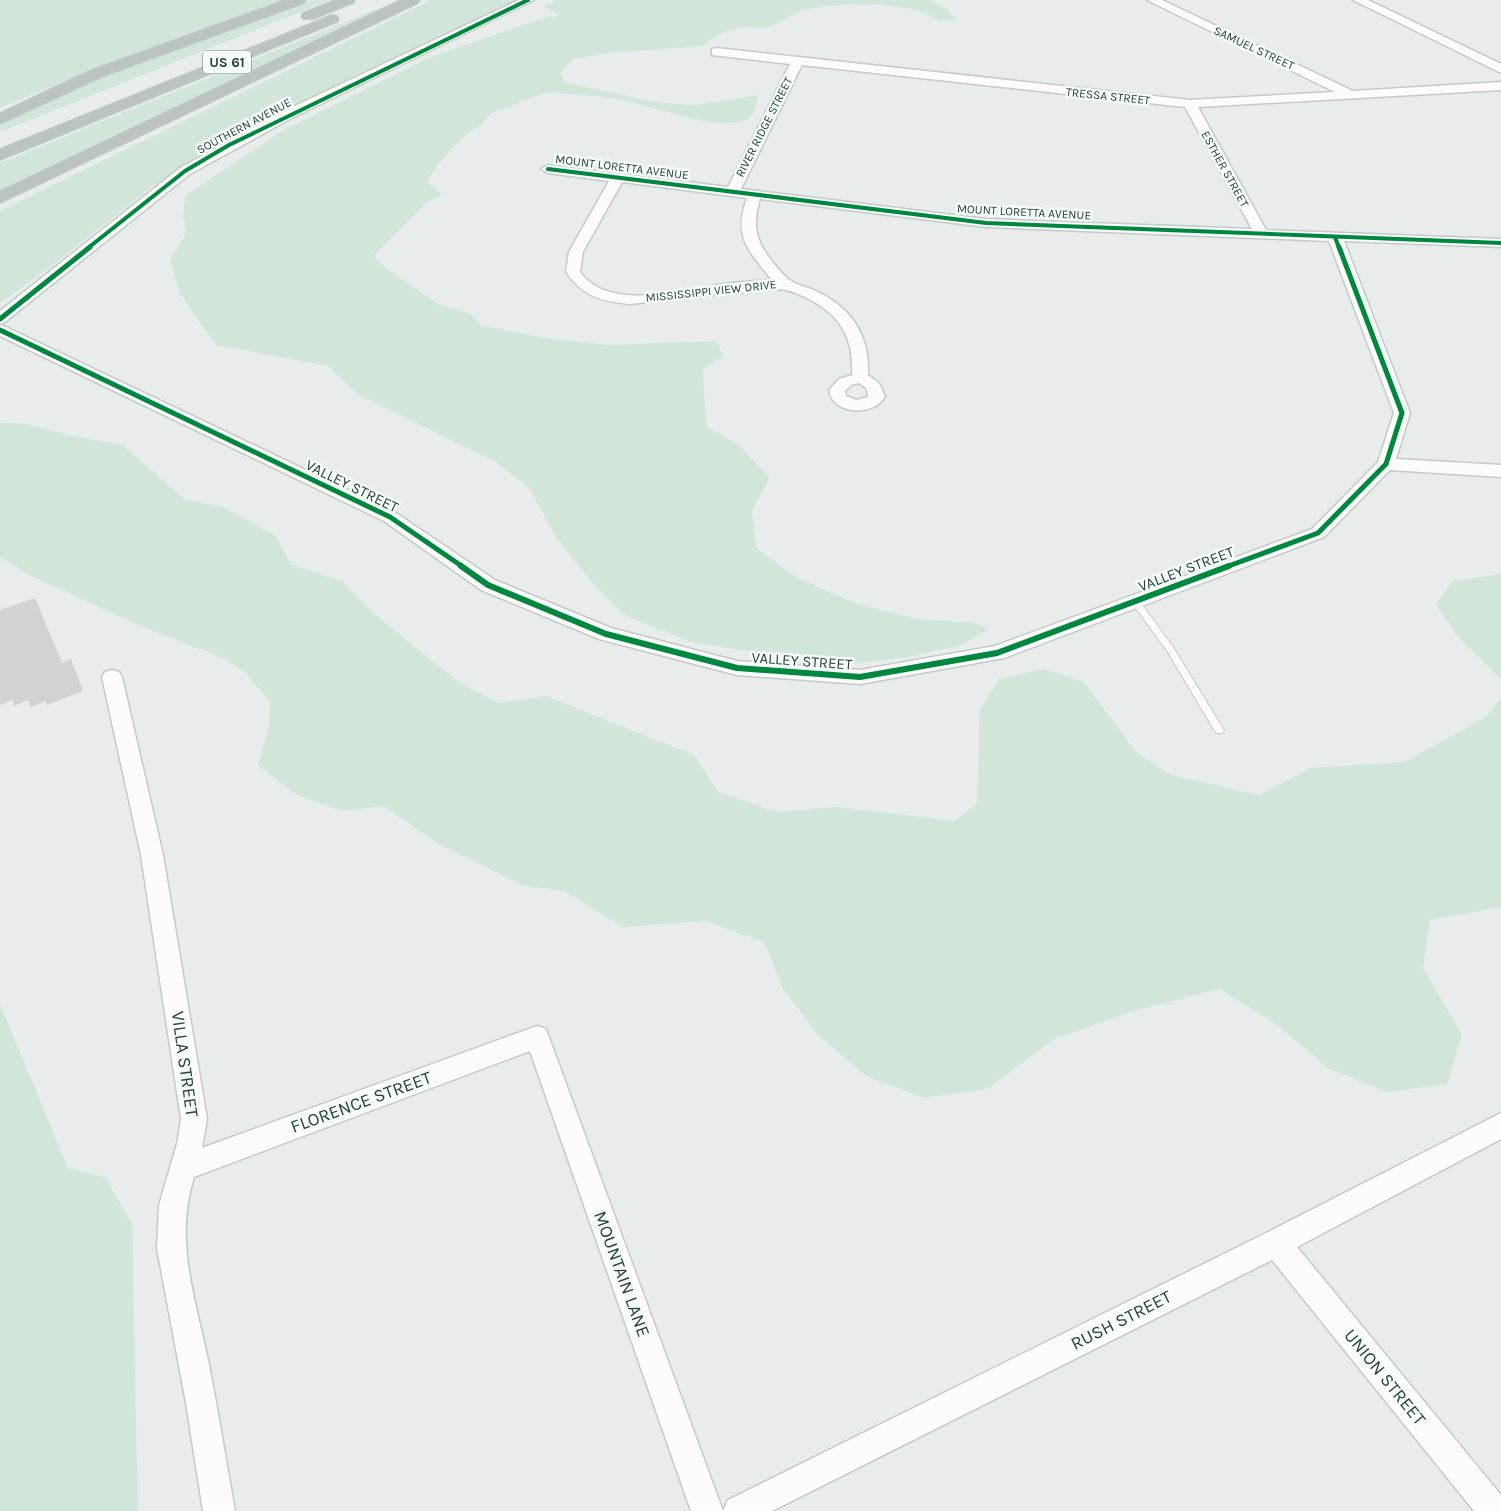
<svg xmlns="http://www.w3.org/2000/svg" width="1501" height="1511" font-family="Karla,sans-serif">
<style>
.green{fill:#d1e6d8}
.building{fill:#cfd4d2}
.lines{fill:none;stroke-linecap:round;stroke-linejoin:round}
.lane-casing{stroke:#c5cac8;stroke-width:2}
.street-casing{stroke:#c5cac8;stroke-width:3}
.highway-casing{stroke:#c3ccc9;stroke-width:2}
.lane{fill:#fcfcfc;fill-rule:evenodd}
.street{fill:#fcfcfc;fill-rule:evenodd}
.highway{fill:#bcc4c2;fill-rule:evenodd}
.cycleway-far2-casing{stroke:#f7fbf9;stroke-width:5.5}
.cycleway-far1-casing{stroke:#f7fbf9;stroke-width:8}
.cycleway-casing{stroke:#f7fbf9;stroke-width:9}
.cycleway-far2{stroke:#00873e;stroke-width:4}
.cycleway-far1{stroke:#00873e;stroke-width:5}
.cycleway{stroke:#00873e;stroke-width:6}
.labels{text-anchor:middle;stroke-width:5;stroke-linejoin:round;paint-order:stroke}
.far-street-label{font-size:12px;fill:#24423a;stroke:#f7fbf9}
.shield{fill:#f7fbf9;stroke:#637a73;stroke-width:1}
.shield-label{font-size:14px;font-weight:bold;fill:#24423a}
.street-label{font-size:15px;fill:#24423a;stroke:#f7fbf9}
.near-street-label{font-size:18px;fill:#24423a;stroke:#f7fbf9}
</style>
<rect width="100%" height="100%" fill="#e8edeb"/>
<g class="green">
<path d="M0,0h289l-178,62 -111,46z"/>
<path d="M314,0h16l-330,132v-7l111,-53z"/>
<path d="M431,0h87l-254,121 -107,62 -107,84 -50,36v-92z"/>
<path d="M556,0h373l19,10 8,10 -17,1c-28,-21 -99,-19 -134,-11 -12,3 -23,12 -34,16 -7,3 -16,1 -23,1 -17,0 -33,9 -45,19l-94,7 -36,6 -13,14 4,9 95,21 36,2 63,-10c-1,9 -3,19 -11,24 -28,14 -94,-13 -124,-19 -25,-5 -51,-6 -77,-8l-56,22 -8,10 -19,13 -26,28 -10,16 16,14 -16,7 -53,53 9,11 55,38 32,10 11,11 64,13 62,7 109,-4 8,15 -21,13 3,57 32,19 32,33 -18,32 4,38 41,30 63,27 57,14 57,4 15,6 -30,17 -57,12 -62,7 -146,-22 -70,-28 -30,-30 -38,-48 -27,-49 -35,-27 -135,-66 -31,-29 -112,-21 -36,-51 -10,-34 16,-27 -3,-19 3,-19 98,-65 144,-72 119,-41 13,-1 -17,-10z"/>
<path d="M394,2l-355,169 -39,19v-27z"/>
<path d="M0,423l26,1 50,13 47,8 61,54 39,8 52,28 16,29 52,18 34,34 80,65 41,22 48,-7 148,59 24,37 59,20 60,-5 117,14 23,-17 3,-95 19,-30 46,-10 39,13 52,70 35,23 88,20 52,-27 93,-6 82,-45 15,-19v209l-71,13 -7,48 39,67 -15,49 -60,8 -59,-24 -52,-44 -57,-35 -86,22 -79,28 -67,50 -63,9 -58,-22 -47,-40 -36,-47 -18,-46 -58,-22 -84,6 -59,-36 -39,-5 -87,-42 -54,-38 -42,5 -45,-16 -39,-30 11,-38 1,-25 -24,-29 -21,-14 -93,-37 -103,-47 -29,-18z"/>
<path d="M1501,574v105l-43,-42 -22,-33 17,-23z"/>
<path d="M0,1004l68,164 37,9 27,47 6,287h-138z"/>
</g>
<path class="building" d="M35,598l27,65 9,-4 12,32 -36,14 -1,-4 -15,6 -3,-7 -14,6 -1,-6 -13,5v-95z"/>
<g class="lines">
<defs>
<path id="lane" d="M1135,598l3,1 35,48 49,80 2,3 -2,3h-6l-49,-82 -35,-48 -2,-2 2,-2z"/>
<g id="street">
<path d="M519,0h15l-244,119 -100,55 -185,148 -5,2v-13l180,-143 100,-55z"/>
<path d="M1147,0h15l191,91 148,-9v8l-303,17 68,123 235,9v8l-157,-6 66,172 -14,46 105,6v12l-111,-7 -66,67 -320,121 -144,26 -123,-9 -138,-36 -118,-49 -97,-69 -384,-185v-11l6,2 390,186 99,67 116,48 126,33 123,9 135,-24 317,-117 66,-67 16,-49 -65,-172 -343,-14 -226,-28c-9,28 -3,45 15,66 5,6 10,12 16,16 8,5 17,6 25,10 36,17 54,45 52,84l11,8 6,13c-10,21 -53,19 -56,-6l10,-11 13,-4c2,-36 -11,-59 -43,-76 -10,-5 -23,-11 -34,-10l-145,15c-29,-3 -47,-7 -64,-32l3,-20 40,-71 -61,-8 -7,-4 7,-4 180,22 62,-123 -78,-9v-6l4,-1 474,52 145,-8zM802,65l383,42 67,122 -266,-10 -245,-30zM622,182l125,16c-14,39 1,52 25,82 -18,1 -36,2 -54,5 -39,6 -110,26 -138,-13l3,-20zM859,383l8,6 1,8 -12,3 -10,-4 -1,-5 6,-6z"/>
<path d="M1353,0h15l133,64v9z"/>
<path d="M112,670l7,2 3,5 41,178 44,264 -5,29 335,-122 9,3 177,482h-32l-161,-460 -336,126c-20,64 1,120 14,183 10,50 18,101 27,151h-32l-17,-108 -29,-155 2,-43 18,-61 4,-25 -40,-264 -39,-178 3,-5z"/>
<path d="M1501,1113v26l-204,108 204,248v16h-27l-202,-251 -500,251h-49l5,-11 538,-267z"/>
</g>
<g id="highway">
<path d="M285,0h21l-2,3 -203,74 -101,47v-11l89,-42z"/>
<path d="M335,0h20l-2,3 -40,16h-10l-2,-3 2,-3z"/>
<path d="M401,0h19l-2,3 -418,200v-12z"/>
<path d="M332,15l5,1 2,3 -2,3 -337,138v-11z"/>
</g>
</defs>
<use href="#lane" class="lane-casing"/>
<use href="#street" class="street-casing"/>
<use href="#highway" class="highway-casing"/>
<use href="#lane" class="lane"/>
<use href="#street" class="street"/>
<use href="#highway" class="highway"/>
<defs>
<g id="cycleway-far2">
<path d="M548,169l438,54 515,20"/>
<path d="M1335,237l4,11"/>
<path d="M88,248l97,-77 44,-26 299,-145"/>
</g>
<g id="cycleway-far1">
<path d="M0,319l90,-72"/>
<path d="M0,330l390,187 73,50"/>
<path d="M1226,567l92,-34 68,-69 16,-51 -63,-166"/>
</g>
<path id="cycleway" d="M461,566l27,19 118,49 131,34 123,9 137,-24 232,-87"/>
</defs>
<use href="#cycleway-far2" class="cycleway-far2-casing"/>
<use href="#cycleway-far1" class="cycleway-far1-casing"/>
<use href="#cycleway" class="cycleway-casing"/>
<use href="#cycleway-far2" class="cycleway-far2"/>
<use href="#cycleway-far1" class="cycleway-far1"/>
<use href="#cycleway" class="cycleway"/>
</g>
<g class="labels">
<g class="far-street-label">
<text transform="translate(1254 48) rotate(25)" y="4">SAMUEL STREET</text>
<text transform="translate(1108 96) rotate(6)" y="4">TRESSA STREET</text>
<text transform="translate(244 126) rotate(-28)" y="4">SOUTHERN AVENUE</text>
<text transform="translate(764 127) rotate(-63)" y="4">RIVER RIDGE STREET</text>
<text transform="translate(622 167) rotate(7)" y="4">MOUNT LORETTA AVENUE</text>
<text transform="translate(1225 169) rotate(61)" y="4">ESTHER STREET</text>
<text transform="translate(1024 212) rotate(3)" y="4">MOUNT LORETTA AVENUE</text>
<text transform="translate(711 291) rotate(-6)" y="4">MISSISSIPPI VIEW DRIVE</text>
</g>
<rect class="shield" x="203" y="50.5" width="48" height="23" rx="4"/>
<g class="shield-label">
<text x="227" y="67">US 61</text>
</g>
<g class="street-label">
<text transform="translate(352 486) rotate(26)" y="5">VALLEY STREET</text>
<text transform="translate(1186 569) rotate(-21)" y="5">VALLEY STREET</text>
<text transform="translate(802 661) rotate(4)" y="5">VALLEY STREET</text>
</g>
<g class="near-street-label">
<text transform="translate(185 1064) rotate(82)" y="6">VILLA STREET</text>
<text transform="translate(361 1102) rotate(-20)" y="6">FLORENCE STREET</text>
<text transform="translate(622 1274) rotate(70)" y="6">MOUNTAIN LANE</text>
<text transform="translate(1121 1320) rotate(-27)" y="6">RUSH STREET</text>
<text transform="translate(1385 1377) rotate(51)" y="6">UNION STREET</text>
</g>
</g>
</svg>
